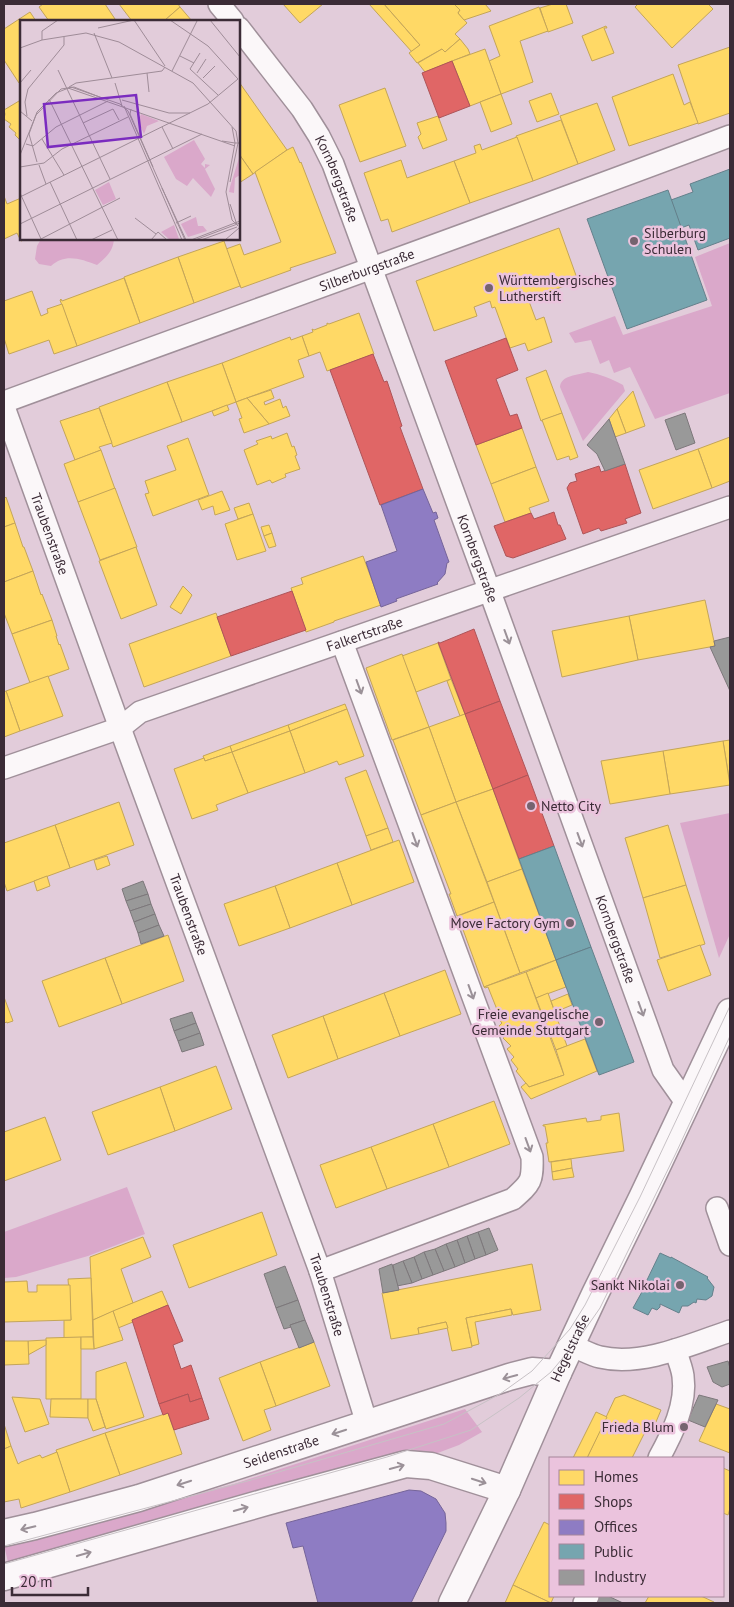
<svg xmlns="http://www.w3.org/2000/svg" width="734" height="1607" font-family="'PT Sans',sans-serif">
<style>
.green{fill:#daa8ca}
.homes{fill:#ffd966;stroke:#c4a558}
.shops{fill:#e06666;stroke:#ae5458}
.offices{fill:#8e7cc3;stroke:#756499}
.public{fill:#76a5af;stroke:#64808b}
.industry{fill:#999;stroke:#7d787b}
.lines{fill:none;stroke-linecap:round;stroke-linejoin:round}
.minor-casing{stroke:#a0909a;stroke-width:24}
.tertiary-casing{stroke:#a0909a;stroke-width:29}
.minor{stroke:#fbf7f9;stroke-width:21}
.tertiary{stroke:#fbf7f9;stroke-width:26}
.tram{stroke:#c7c1c5;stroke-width:1}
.oneway{stroke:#9b9198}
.poi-dot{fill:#75636f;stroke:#ebc3dd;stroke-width:2}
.labels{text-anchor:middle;stroke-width:5;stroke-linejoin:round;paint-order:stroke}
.street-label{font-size:14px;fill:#3b2b36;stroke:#ebc3dd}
.poi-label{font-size:14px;fill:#3b2b36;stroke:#ebc3dd;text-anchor:end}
.inset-road{fill:none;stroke:#9f8c98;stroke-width:1}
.view{fill:#7b2cbf;fill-opacity:0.15;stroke:#7b2cbf;stroke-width:2.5}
.inset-edge{fill:none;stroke:#3b2b36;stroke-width:2.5}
</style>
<rect width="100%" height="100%" fill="#e2ccda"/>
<g class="green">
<path d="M41,239h73c-1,13 -8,18 -17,26 -16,-6 -32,-12 -46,1l-12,-2 -4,-5 2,-13z"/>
<path d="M730,243v150l-75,26 -25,-52 -16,6 -5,-13 -9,4 -9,-24 -16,3 -6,-10 46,-17 8,19 89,-29 -17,-49z"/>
<path d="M588,372c12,2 24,7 35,13l2,6 -42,50 -23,-54c1,-12 18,-12 28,-15z"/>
<path d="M730,813v121l-11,24 -39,-135z"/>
<path d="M127,1187l18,47 -57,22 -72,21 -12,1v-46z"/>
<path d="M465,1409l17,23 -23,13 -40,15 -409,111 -6,-26 230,-61z"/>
</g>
<g class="homes">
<path d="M43,4h62l10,15 -3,2h-63l-10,-14z"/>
<path d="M119,4h59l2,3 -16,14h-32z"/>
<path d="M283,4h40l-23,19z"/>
<path d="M369,4h15l36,41 -8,7z"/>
<path d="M384,4h70l6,6 -2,3 9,10 -12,11 5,5 -15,13 -3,-3 -25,14 -8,-10 11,-8z"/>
<path d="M454,4h31l6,7 -27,9 -6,-7 2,-3z"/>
<path d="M553,4h13l7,19 -25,9 -8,-24z"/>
<path d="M638,4h70l5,5 -41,39 -37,-41z"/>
<path d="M180,7l12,14h-28z"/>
<path d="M539,7l9,24 -28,10 13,41 -32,12 -12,-33 11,-5 -11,-30z"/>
<path d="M30,12l6,9h-15v60l-2,2 -15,-23v-31z"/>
<path d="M606,26l1,2h-3l10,25 -22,8 -10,-25z"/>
<path d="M460,39l8,10 2,5 -45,18 -7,-9 24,-14 3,3z"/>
<path d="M730,47v66l-32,11 -20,-59z"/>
<path d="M485,49l16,45 -31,12 -18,-45z"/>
<path d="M673,74l11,31 6,-3 8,21 -69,23 -17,-49z"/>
<path d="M239,82l48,68 -34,24 -14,-20z"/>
<path d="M385,88l21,58 -46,16 -21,-57z"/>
<path d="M551,93l8,21 -22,8 -8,-21z"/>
<path d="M501,94l11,30 -21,8 -11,-30z"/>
<path d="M19,101l2,4v36l-6,-6 1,-2 -7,-6 2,-3 -7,-5 1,-5 -1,-4z"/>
<path d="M597,103l18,47 -37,14 -18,-48z"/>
<path d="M438,116l9,24 -24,9 -5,-12 3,-3 -4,-11z"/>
<path d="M561,120l17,44 -45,17 -17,-45z"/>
<path d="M517,137l16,44 -63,22 -16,-42 22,-8 -2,-7 6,-2 2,6z"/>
<path d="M293,147l7,16 1,-1 35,91 -46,15 1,2 -50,18 -15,-39 14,-5 4,11 37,-13 -26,-70 32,-22z"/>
<path d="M239,154l14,20 -14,9z"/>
<path d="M401,160l6,18 47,-17 16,42 -78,29 -4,-13 -7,2 -17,-48z"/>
<path d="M4,196l3,8 14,-6v41h6l-6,2 -4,-8 -13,6z"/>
<path d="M559,228l19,53 -46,17 -2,-3 -3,1 9,24 8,-3 8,25 -24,9 -3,-8 -15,5 -15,-41 -3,1 -2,-7 -16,6 3,9 -43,15 -18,-50z"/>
<path d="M224,241l16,45 -46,17 -16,-46z"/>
<path d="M178,257l16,46 -54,20 -16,-46z"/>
<path d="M124,278l16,45 -63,23 -17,-46 1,-1 1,2z"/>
<path d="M32,291l9,25 7,-3 -1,-4 15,-5 15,42 -23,8 -5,-14 -40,14 -5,-16v-37z"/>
<path d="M359,313l15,41 -47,17 -7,-19 -11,4 -7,-20 11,-4 -1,-3 2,1 13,-5v-2l2,1z"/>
<path d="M302,336l7,20 -11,4 6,17 -68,25 -14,-39 68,-26 1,3z"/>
<path d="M222,363l14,39 -54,20 -15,-40z"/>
<path d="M546,370l16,43 -21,8 -15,-43z"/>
<path d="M167,382l15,40 -69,25 -14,-40z"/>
<path d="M271,390l3,8 -10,4 1,3 15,-6 3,9 3,-2 4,10 -21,8 -22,-26z"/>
<path d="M633,391l12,35 -19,7 -9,-24z"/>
<path d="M247,398l22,26 -25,9 -5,-14 3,-1 -6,-16z"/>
<path d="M227,405l2,5 -15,6 -2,-5z"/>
<path d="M99,408l13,35 -13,4 2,3 -26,10 -15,-39z"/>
<path d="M617,409l9,24 -11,4 -6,-18z"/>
<path d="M562,413l16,44 -8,3 -1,-4 -12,4 -15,-40z"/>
<path d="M522,428l14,39 -45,17 -15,-39z"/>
<path d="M287,433l5,14 2,-1 3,9 -2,1 5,13 -15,5 1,3 -14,6 -2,-3 -13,5 -13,-35 14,-6 -2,-3 15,-5 1,3z"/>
<path d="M730,437v44l-18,7 -14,-39z"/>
<path d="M188,438l21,57 -56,21 -8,-22 4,-1 -4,-12 31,-11 -9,-24z"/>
<path d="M698,449l14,39 -59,21 -14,-39z"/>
<path d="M101,450l14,39 -37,13 -14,-38z"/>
<path d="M536,467l13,34 -20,7 2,5 -26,9 -14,-38z"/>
<path d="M115,488l22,59 -37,13 -22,-58z"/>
<path d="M222,491l8,19 -15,5 -2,-9 -11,4 -4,-10z"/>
<path d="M4,495l1,3 1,-1 9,26 -11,4z"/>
<path d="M249,503l4,11 -15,5 -4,-11z"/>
<path d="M253,514l13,37 -29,9 -12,-36z"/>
<path d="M15,523l8,24h1l9,24 -29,11v-55z"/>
<path d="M269,525l3,8 -8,3 -3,-9z"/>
<path d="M272,533l4,13 -7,2 -5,-12z"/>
<path d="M136,547l21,58 -36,14 -22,-58z"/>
<path d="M363,556l18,49 -47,16v1l-28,10 -15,-44 12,-4 -2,-6z"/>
<path d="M33,571l8,24 1,-1 10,26 -40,14 -8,-21v-31z"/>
<path d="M183,586l9,9 -11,19 -11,-7z"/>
<path d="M705,600l10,46 -77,14 -9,-44z"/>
<path d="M216,613l15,43 -87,31 -15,-43z"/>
<path d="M629,616l9,44 -76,17 -10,-46z"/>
<path d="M52,620l5,16h-1l3,9 1,-1 9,25 -39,14 -18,-49z"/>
<path d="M438,643l13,36 -35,13 -14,-36z"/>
<path d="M402,654l27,73 -37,13 -26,-72z"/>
<path d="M48,676l15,40 -43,15 -14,-40z"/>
<path d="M451,679l14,35 -5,2 -13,-35z"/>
<path d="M6,691l14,40 -16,6v-45z"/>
<path d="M345,704l2,5 -57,22 -2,-6z"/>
<path d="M347,709l17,47 -25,9 -2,-4 -32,12 -15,-42z"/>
<path d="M465,714l28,75 -37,13 -27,-75z"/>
<path d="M288,725l2,6 -58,21 -2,-6z"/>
<path d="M429,727l27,75 -35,13 -28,-75z"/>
<path d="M290,731l15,42 -57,20 -16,-41z"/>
<path d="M730,740v44l-7,-43z"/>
<path d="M723,741l7,44 -60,9 -7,-43z"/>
<path d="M230,746l2,6 -27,9 -2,-5z"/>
<path d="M663,751l7,43 -60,10 -9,-43z"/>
<path d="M232,752l16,41 -32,12 2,5 -26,9 -18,-50 30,-11 1,3z"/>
<path d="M366,770l22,58 -22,8 -21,-58z"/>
<path d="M493,789l29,80 -35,13 -31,-80z"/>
<path d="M119,802l15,43 -64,23 -15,-43z"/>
<path d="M456,802l38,100 -37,14 -8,-22h2l-30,-79z"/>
<path d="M55,825l15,43 -63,23 -3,-9v-39z"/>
<path d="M668,825l18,60 -43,13 -18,-60z"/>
<path d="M388,828l5,14 -22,8 -5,-14z"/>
<path d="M399,840l15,42 -62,23 -15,-42z"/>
<path d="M107,856l3,9 -13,5 -3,-10z"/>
<path d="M337,863l15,42 -62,23 -15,-42z"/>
<path d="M522,869l34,91 -36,13 -33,-91z"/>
<path d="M47,876l3,10 -13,5 -3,-10z"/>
<path d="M686,885l19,59 -45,14 -17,-60z"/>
<path d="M275,886l15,42 -51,18 -15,-42z"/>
<path d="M494,902l26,71 -36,14 -26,-71z"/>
<path d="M168,935l16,46 -62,23 -17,-46z"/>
<path d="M700,945l11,30 -43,16 -11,-31z"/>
<path d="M105,958l17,46 -63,23 -17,-46z"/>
<path d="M556,960l10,27 -30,11 -10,-26z"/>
<path d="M445,970l16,44 -61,22 -16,-43z"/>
<path d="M526,972l38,103 -35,12 -13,-16 2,-2 -7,-9 3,-3 -7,-8 4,-3 -8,-8 3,-3 -7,-9 3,-3 -8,-9 4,-2 -10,-25 -3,1 -1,-1z"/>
<path d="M384,993l16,43 -62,23 -15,-43z"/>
<path d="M548,993l19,53 -11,4 -20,-52z"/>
<path d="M568,994l4,11 -17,7 -4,-11z"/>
<path d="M4,997l9,24 -6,2v-1l-3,1z"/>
<path d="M323,1016l15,43 -50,19 -16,-43z"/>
<path d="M585,1039l12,32 -66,28 -10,-12 5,-4 3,4 35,-12 -8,-25z"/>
<path d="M216,1066l16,43 -57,22 -15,-44z"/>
<path d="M160,1087l15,44 -67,24 -16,-43z"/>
<path d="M494,1101l16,43 -61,23 -16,-43z"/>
<path d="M619,1113l5,38 -75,11 -3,-19h2l-3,-17h-2v-1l43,-7 1,4 14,-2v-4z"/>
<path d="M45,1117l16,43 -57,21v-49z"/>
<path d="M433,1124l16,43 -62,22 -16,-42z"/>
<path d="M371,1147l16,42 -51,19 -16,-43z"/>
<path d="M571,1159l1,9 -20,4 -1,-10z"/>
<path d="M572,1168l2,9 -21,3 -1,-8z"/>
<path d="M262,1212l15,43 -88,33 -16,-43z"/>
<path d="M143,1237l8,20 -30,12 12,34 -40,17 -3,-63z"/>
<path d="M532,1264l9,46 -28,5 -2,-6 -45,9 6,29 -20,4 -6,-29 -28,6 1,6 -28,5 -9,-46z"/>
<path d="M91,1278l2,59 -29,1v-18h7l-3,-41z"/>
<path d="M27,1281l1,11h9v-7h33l1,35 -67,2v-40z"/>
<path d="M162,1291l6,14 -36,15 1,2 -15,6 -5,-17z"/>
<path d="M511,1309l1,6 -37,7 4,22 -7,2 -6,-28z"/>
<path d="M113,1311l10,29 -29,9 -1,-29z"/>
<path d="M446,1322l2,6 -29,6 -1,-6z"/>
<path d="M81,1337v62h-35v-61z"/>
<path d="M81,1337h12l1,12h-13z"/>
<path d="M46,1340v5l-18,10v-14z"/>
<path d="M4,1341h24l1,23 -25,1z"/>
<path d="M314,1342l16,44 -54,20 -16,-44z"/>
<path d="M126,1362l18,55 -38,12 -10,-30v-27z"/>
<path d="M260,1362l16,44 -12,4 7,20 -28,11 -24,-63z"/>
<path d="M624,1395l37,15 -8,19 -5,-3 -16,32h-45l28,-60z"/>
<path d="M12,1397l28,2 9,25 -24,8z"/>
<path d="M51,1399h37v19l-38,-1z"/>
<path d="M88,1399h8l9,28 -12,4 -5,-13z"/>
<path d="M716,1404l14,5v44l-31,-12z"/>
<path d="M596,1412l11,5 -20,41h-14z"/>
<path d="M168,1413l14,41 -62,21 -15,-42z"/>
<path d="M4,1424l7,22 -7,3z"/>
<path d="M105,1433l15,42 -50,17 -14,-42z"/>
<path d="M11,1446l7,18 3,-2 19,-7 2,3 15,-6 13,40 -49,16 -2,-9 -15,3v-53z"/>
<path d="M723,1468l7,3v37l-2,7 -5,-2z"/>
<path d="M544,1522l6,3v71h4l-3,7 -38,-18z"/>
<path d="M513,1585l38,18h-46z"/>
<path d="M649,1596h52l13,6 -1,1h-68z"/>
</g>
<g class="shops">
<path d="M452,61l18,45 -31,12 -17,-45z"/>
<path d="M506,338l12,32 -22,9 14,37 7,-2 5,14 -46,17 -31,-84z"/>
<path d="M373,354l11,28 3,-1 15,45 -2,1 23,62 -43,16 -50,-135z"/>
<path d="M625,464l16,49 -16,6 2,4 -26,8 -2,-3 -16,6 -16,-46 3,-5 7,-2 -2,-7 24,-8 2,6z"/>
<path d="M554,512l4,13h2l6,14 -53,19 -7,-2 -12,-30 37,-13 3,6z"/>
<path d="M292,591l14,39 -75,26 -14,-39z"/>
<path d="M474,629l26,72 -35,13 -27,-72 2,1z"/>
<path d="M500,701l28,74 -35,14 -28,-75z"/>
<path d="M528,775l26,71 -35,13 -26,-70z"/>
<path d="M168,1305l15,36 -10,4 8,24 10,-4 11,33 -12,4 -2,-8 -29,10 -27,-84z"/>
<path d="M188,1394l2,8 12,-4 7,21 -35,11 -6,-17 -5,2 -4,-11z"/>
</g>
<g class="offices">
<path d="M423,489l10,24 3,-1 2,6 -4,2 15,42 -2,1 -2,11 -8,9 1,1 -42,15 1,2 -16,6 -15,-45 31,-11 -16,-46z"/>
<path d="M409,1490l12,1 15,8 9,14 1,10v8l-35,72h-93l-15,-57 -10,2 -7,-25z"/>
</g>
<g class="public">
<path d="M730,169v69l-32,12 -9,-25 -8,3 -10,-28 22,-8 -3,-8z"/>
<path d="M668,190l39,110 -80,29 -40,-110z"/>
<path d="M554,846l37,101 -35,13 -37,-101z"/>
<path d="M591,947l43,115 -35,13 -43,-115z"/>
<path d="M660,1253l11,5v-1l37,20 -1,1 7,9 -2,9 -6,4 -9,-1 -1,4 -2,-1 -6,4h-6l-3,7 -19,-9v3l-3,3 -5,-2 -4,7 -15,-7 15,-27 -1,-1z"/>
</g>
<g class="industry">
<path d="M685,413l10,30 -19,7 -11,-30z"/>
<path d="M609,419l16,45 -20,7 -8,-17 -10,-9z"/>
<path d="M730,637v54l-20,-44 5,-1 -1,-5z"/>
<path d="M143,881l5,13 -22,7 -4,-12z"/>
<path d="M148,894l3,10 -21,7 -4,-10z"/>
<path d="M151,904l4,10 -21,8 -4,-11z"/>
<path d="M155,914l4,11 -21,8 -4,-11z"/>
<path d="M159,925l5,11 -23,8 -3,-11z"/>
<path d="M192,1012l4,11 -22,8 -4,-12z"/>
<path d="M196,1023l4,10 -22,8 -4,-10z"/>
<path d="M200,1033l4,12 -22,7 -4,-11z"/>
<path d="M489,1228l9,22 -12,5 -8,-23z"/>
<path d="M478,1232l8,23 -11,4 -8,-23z"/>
<path d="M467,1236l8,23 -10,4 -8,-23z"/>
<path d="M457,1240l8,23 -10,4 -9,-23z"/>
<path d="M446,1244l9,23 -11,4 -9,-22z"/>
<path d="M435,1249l9,22 -11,4 -9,-23z"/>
<path d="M424,1252l9,23 -11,4 -8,-22z"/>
<path d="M414,1257l8,22 -10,4 -9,-22z"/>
<path d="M403,1261l9,22 -15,3 -4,-21z"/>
<path d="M392,1264l7,26 -16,3 -4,-24z"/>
<path d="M285,1266l13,34 -22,8 -12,-34z"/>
<path d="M298,1300l7,20 -15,5 1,2 -7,2 -8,-21z"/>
<path d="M305,1320l9,22 -15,6 -9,-23z"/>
<path d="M728,1361l2,7v16l-8,3 -9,-5 -6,-15z"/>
<path d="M699,1395l19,5 -13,27 -17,-7z"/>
<path d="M600,1596h8l15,7h-24l-2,-1z"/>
</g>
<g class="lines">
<defs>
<g id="minor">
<path d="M219,4l14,17"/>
<path id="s1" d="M239,28l63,81 17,27 14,28 157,428 173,478 24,34"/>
<path id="s2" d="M4,402c242,-89 485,-175 726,-266"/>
<path id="s3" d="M4,407l116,321 200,543 47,153"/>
<path id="s4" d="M4,768l116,-40 20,-16 590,-205"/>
<path d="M717,1208l13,37"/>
<path d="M320,1271l193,-72c18,-16 20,-18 19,-42l-190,-515"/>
<path d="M572,1346c9,3 19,9 28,11 41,10 92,-13 130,-26"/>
<path d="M659,1458c13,-24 28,-53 24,-82 -1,-8 -5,-18 -8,-26"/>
<path d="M584,1603l4,-7"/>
</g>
<g id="tertiary">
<path id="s5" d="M4,1533l31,-7 104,-28 370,-121 23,-6 26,2"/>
<path d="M4,1577l262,-75 140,-38 25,2 76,24"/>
<path id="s6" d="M452,1603l55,-113 51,-117 37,-79 47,-96 88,-186"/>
</g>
</defs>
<use href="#minor" class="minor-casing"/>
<use href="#tertiary" class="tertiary-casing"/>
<use href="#minor" class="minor"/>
<use href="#tertiary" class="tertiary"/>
<g class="tram">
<path d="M4,1546l247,-66 193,-56 56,-30 32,-23 38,-42 15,-24 55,-108 90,-191"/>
<path d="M4,1564l383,-107 84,-27 48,-32 32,-26 26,-31 23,-33 76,-155 54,-117"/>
</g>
</g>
<defs><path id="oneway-shaft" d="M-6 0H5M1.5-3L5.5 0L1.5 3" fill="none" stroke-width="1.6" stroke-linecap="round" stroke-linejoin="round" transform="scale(1.25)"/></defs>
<g class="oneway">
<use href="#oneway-shaft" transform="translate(507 637) rotate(70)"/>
<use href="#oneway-shaft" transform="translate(359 687) rotate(70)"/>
<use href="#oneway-shaft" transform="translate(415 840) rotate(70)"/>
<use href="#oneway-shaft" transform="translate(580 840) rotate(70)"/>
<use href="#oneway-shaft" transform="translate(471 992) rotate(70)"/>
<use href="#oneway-shaft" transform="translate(641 1009) rotate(70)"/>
<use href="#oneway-shaft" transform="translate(528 1145) rotate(70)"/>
<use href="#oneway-shaft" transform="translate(510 1377) rotate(164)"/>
<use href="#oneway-shaft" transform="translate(339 1432) rotate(162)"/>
<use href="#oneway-shaft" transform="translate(397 1467) rotate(-15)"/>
<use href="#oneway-shaft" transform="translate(479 1481) rotate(18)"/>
<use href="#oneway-shaft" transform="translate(184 1483) rotate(162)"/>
<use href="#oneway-shaft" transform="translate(241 1509) rotate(-16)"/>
<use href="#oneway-shaft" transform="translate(28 1528) rotate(167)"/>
<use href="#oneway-shaft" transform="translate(84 1554) rotate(-16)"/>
</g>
<g class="poi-dot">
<circle cx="634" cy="241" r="5"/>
<circle cx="489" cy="288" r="5"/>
<circle cx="531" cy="806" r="5"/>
<circle cx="570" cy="923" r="5"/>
<circle cx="599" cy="1022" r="5"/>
<circle cx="680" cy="1285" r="5"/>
<circle cx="684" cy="1427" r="5"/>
</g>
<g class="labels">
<g class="street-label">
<text dy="5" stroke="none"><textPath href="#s1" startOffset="181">Kornbergstraße</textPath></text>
<text dy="5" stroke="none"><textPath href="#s2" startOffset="386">Silberburgstraße</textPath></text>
<text dy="5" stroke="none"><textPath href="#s3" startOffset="135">Traubenstraße</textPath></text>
<text dy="5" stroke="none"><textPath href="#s1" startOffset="586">Kornbergstraße</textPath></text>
<text dy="5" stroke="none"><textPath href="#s4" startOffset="386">Falkertstraße</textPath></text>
<text dy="5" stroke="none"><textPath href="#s3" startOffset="540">Traubenstraße</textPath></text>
<text dy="5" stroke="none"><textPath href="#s1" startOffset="991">Kornbergstraße</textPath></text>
<text dy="5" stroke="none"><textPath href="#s3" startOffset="945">Traubenstraße</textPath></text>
<text dy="5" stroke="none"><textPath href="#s6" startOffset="281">Hegelstraße</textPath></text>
<text dy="5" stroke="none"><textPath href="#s5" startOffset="289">Seidenstraße</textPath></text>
</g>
<g class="poi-label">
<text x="644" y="238" text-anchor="start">Silberburg<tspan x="644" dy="16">Schulen</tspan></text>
<text x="499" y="285" text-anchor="start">Württembergisches<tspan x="499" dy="16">Lutherstift</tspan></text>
<text x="541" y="811" text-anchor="start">Netto City</text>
<text x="560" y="928">Move Factory Gym</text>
<text x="589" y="1019">Freie evangelische<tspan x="589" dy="16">Gemeinde Stuttgart</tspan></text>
<text x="670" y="1290">Sankt Nikolai</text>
<text x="674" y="1432">Frieda Blum</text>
</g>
</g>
<g transform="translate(20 20)">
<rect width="220" height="220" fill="#e2ccda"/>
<path d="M121,94l18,7 -12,5 -3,8 -6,-13zM174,120l11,19 -4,5 4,4v-4l5,1 -5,4 10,20 -4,8 -18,-19 -6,8 -11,-7 -12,-22zM220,135v20l-5,3 -1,15 -5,-1 1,-5zM89,162l7,17 -13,6 -8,-15zM176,197l2,9h5l4,5 -19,6 -7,-13zM154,205l5,14 2,1h-11l-9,-8z" fill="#daa8ca"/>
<path class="inset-road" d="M114,0l31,46M150,0l38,26 30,33M190,0l30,37M78,8l36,-8M74,13l18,45M22,20v-9l16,-11M0,28l22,-8 44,-7 33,9 74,41 43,48 2,12M180,33l-10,16 28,26M160,36l14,7M38,50l52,109M152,51l25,-50M127,53l2,19M177,53l9,-14M183,58l12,-12M0,63l11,-13M95,63l7,23M49,67l7,-4 86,-12 3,-4M48,68l167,58M29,79l69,141M102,80l47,13h21M104,86l58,134M111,89l-1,5 23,53M0,91l12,10M7,96l-2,-14 3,-13 36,-44v-8M63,103l30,-14 6,11M142,107l11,22M22,119l22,36M202,121l13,2 -3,-16M6,124l7,2 23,-19 52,-26M0,135l16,-40 25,-26 13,-2 28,11M17,142l-8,-28 8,-22 19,-19 15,-6 49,17 8,7 57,129M19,145l7,19M0,147l24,-4 18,-14 66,-32M30,162l27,58M210,162l8,-39M142,168l24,52M0,173l21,46M0,177l188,-93 30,-25M210,184l7,21M115,198l21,16M156,203l15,-7M0,204l182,-90M218,206l-6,-6 -6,-28 9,-49h5M19,220l81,-42M71,220l21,-10M131,220l7,-8 9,8M171,220l49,-19M175,220l45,-17M181,220l36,-13M205,220l14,-12"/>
<path class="view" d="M116,75l5,42 -93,10 -4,-43z"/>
<rect width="220" height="220" class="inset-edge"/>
</g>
<rect width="734" height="1607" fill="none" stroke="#3b2b36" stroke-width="10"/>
<rect x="549" y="1457" width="175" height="140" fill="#ebc3dd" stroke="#a5869a"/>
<rect x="559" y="1470" width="25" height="15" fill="#ffd966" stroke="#a5869a"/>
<text x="594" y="1482" font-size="15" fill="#3b2b36">Homes</text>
<rect x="559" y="1494" width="25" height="15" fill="#e06666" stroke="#a5869a"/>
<text x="594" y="1507" font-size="15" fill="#3b2b36">Shops</text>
<rect x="559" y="1520" width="25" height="15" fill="#8e7cc3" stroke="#a5869a"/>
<text x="594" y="1532" font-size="15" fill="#3b2b36">Offices</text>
<rect x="559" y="1544" width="25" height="15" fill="#76a5af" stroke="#a5869a"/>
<text x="594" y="1557" font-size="15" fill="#3b2b36">Public</text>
<rect x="559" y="1570" width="25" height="15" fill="#999999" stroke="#a5869a"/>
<text x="594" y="1582" font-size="15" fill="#3b2b36">Industry</text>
<path d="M12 1587v8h76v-8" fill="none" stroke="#3b2b36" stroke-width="2.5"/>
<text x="20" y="1587" font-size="15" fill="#3b2b36" stroke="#ebc3dd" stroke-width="4" paint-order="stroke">20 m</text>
</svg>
